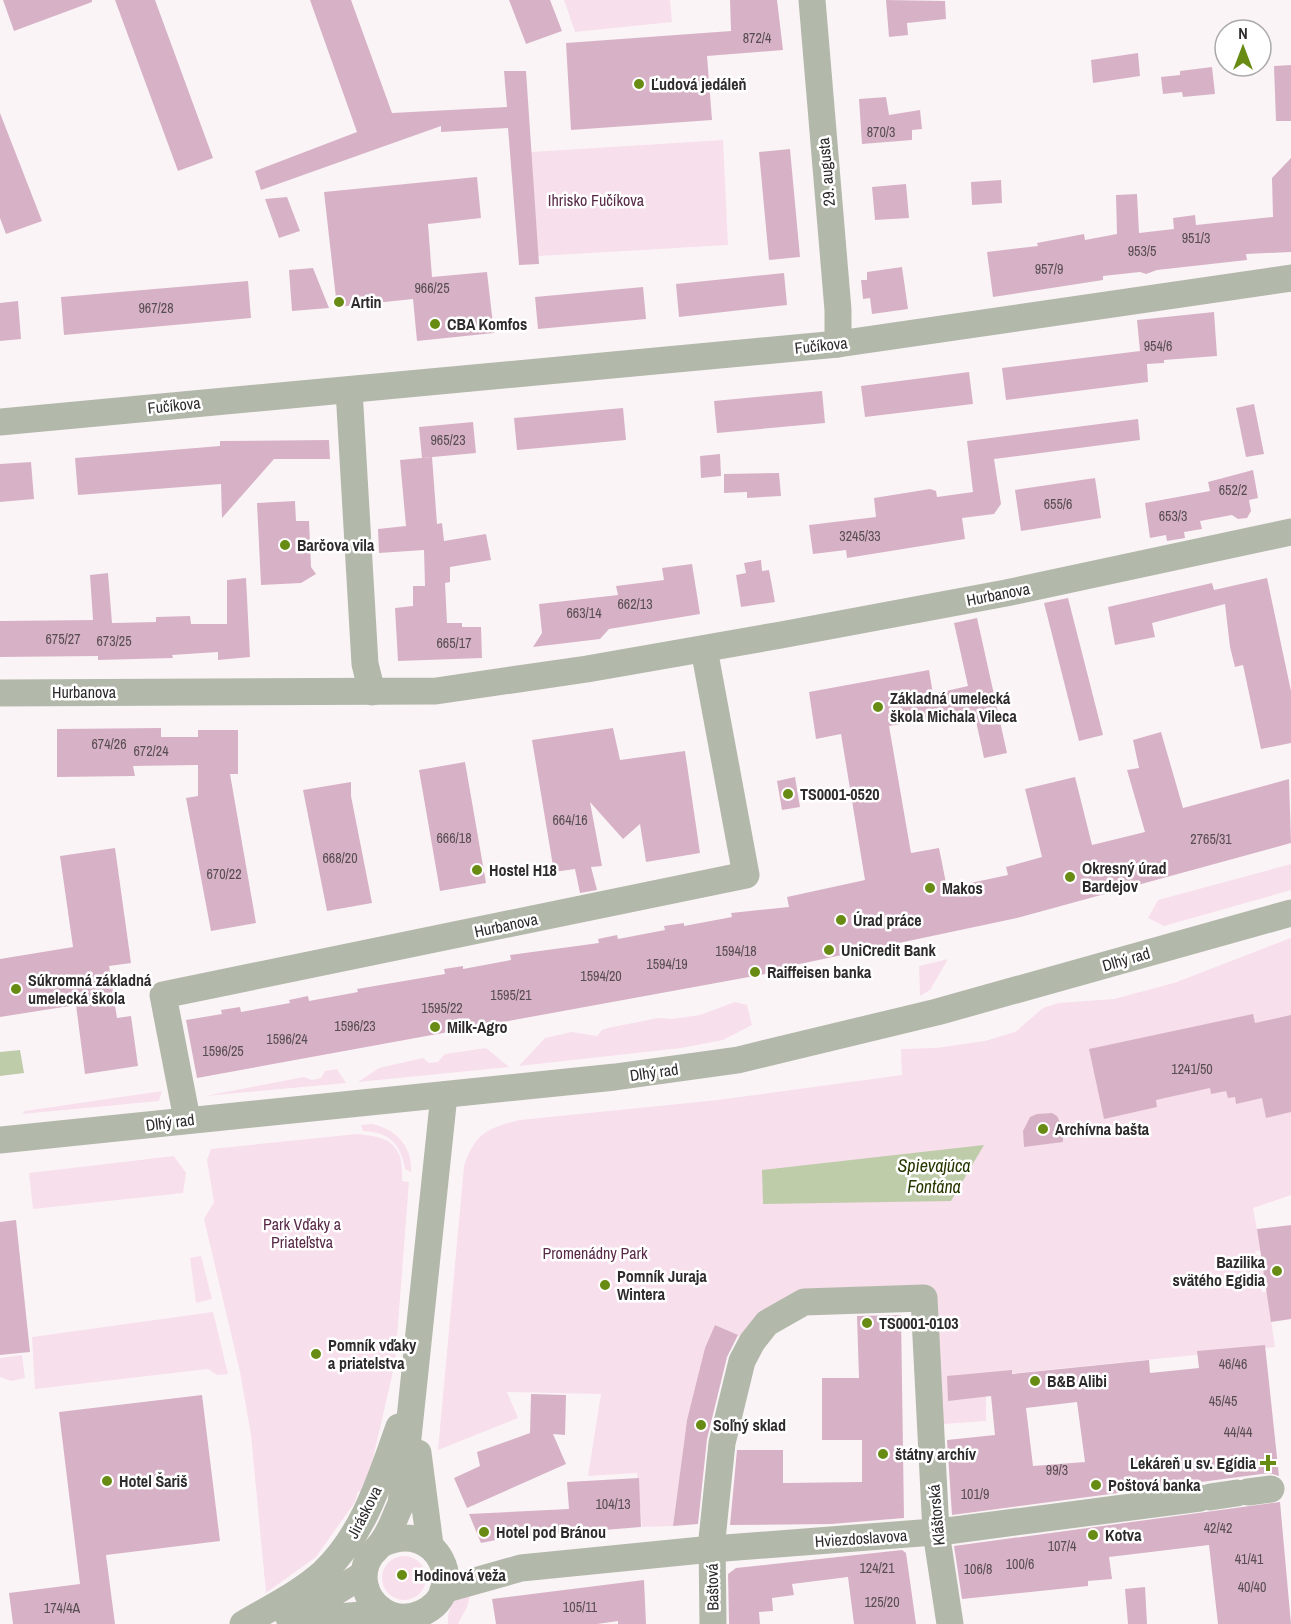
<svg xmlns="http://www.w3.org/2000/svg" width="1291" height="1624" font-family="'Archivo Narrow',sans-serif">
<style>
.green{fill:#f8dfec}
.water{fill:#beccaa}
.building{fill:#d7b2c6;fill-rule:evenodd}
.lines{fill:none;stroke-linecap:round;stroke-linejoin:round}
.minor{stroke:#b3b9aa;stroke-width:27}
.poi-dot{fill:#688b13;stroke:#fff;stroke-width:2}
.labels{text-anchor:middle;stroke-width:5;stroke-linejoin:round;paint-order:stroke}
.number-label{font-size:14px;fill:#584d52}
.poi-label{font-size:16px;font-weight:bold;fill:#2e2b2c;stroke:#fff;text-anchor:start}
.street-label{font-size:16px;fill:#2e2b2c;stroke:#fff}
.park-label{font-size:16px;fill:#592a47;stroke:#fff}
.water-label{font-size:18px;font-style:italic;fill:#263700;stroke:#fff}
</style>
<rect width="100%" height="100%" fill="#fbf4f7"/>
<g class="green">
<path d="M564,0h106l2,22 -97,10z"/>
<path d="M723,140l5,105 -190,11 -7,-104z"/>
<path d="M1291,864v26l-127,36 -16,-8 10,-18z"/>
<path d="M1291,938v257l-38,13 8,43h-6l1,4 5,1 5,31 -5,1 1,4h5l8,55 -289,29v45l-57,4 -5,-127 -120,4 -52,40 -37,-17 -28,95 -14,106 -31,1 -5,-54 -49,3 13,-82 -94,-2 11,26 -80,32 26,-284c11,-33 24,-38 56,-46l198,-20 184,-25 -1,-26 35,-1 49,-7 30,-9 28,-24 16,-5 55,-4 60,-16z"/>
<path d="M948,959l-18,31 -10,6 -1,-30z"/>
<path d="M735,1002l12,3 5,20 -29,15 -42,8 -162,18 26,-28 27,-6 25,4 5,-6 6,-2 50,-10 14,1 28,-4z"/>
<path d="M486,1048l23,19 -151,15 21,-14 44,-10 6,5 9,-1 7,-8z"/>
<path d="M337,1069l9,14 -141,13 99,-19 8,3 9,-2 4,-7z"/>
<path d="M162,1091l-3,10 -137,13 3,-3z"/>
<path d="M372,1124c24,5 41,23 39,48l-6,-3c-4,-25 -16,-37 -42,-38l-2,-6z"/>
<path d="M357,1134c33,3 47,10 45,47l7,1 -14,181 -30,130 -7,-2 -3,11 -39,55 -50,36 -15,-158 -11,-63 -36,-153 10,-17 -7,-42 4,-11z"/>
<path d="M174,1156l12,17 -3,20 -150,16 -4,-36z"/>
<path d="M201,1256l11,43 -16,4 -6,-45z"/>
<path d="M213,1312l15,62 -11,1 -9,-6 -173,20 -3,-52z"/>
<path d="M22,1355l3,23 -14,3 -11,-4v-19z"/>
<circle cx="404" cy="1578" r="22"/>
<path d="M471,1591l-4,16 -9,17h-10v-9l5,-15z"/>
</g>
<g class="water">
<path d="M20,1050l4,23 -24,3v-24z"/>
<path d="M984,1145l-33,56 -188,3 -1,-34z"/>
</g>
<g class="building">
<path d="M3,0h89v2l-78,29z"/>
<path d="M115,0h40l58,158 -35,13z"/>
<path d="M310,0h41l41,113 115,-6 -3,-36h22l13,193 -20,1 -11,-137 -67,4v-6l-180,64 -6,-19 102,-39z"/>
<path d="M509,0h41l12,31 -36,13z"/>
<path d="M730,0h47l6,50 -76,6 5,64 -141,10 -5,-87 165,-12z"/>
<path d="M886,0l59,1 1,18 -39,4 1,12 -19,2z"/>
<path d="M1138,53l2,23 -47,7 -2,-23z"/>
<path d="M1291,65v56h-15l-2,-55z"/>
<path d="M1212,67l3,27 -32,3 -1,-5 -19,2 -2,-17 19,-2v-4z"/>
<path d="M886,97l3,18 31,-5 2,19 -10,1v10l-50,4 -3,-45z"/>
<path d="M0,113l42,108 -36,13 -6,-16z"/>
<path d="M790,149l10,108 -31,3 -10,-108z"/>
<path d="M1291,158v94l-45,2 1,6 -90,10 -11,4 -6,-2 -37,4v4l-110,17 -6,-45 51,-6 -1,-3 47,-9 1,6 32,-6 -1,-39 21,-1 2,39 35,-4 -1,-11 22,-3 1,10 77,-8 -1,-39z"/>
<path d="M477,177l4,41 -53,6 4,53 55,-5 7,61 -77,8 -4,-42 -76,8 -13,-115z"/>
<path d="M1001,180l1,23 -30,2 -1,-23z"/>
<path d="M906,184l3,34 -34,2 -3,-33z"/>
<path d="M287,197l13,34 -21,7 -14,-39z"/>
<path d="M902,267l6,42 -36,5 -2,-16 -7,1 -2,-19h6v-8z"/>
<path d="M313,268l16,40 -37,3 -3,-41z"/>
<path d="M784,273l3,32 -108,12 -3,-33z"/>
<path d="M248,281l3,37 -187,17 -3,-38z"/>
<path d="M643,287l3,32 -108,10 -3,-32z"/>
<path d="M18,301l3,38 -21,2v-38z"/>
<path d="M1214,312l3,44 -53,4v3l-17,1 1,18 -142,18 -4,-32 138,-17 -3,-31z"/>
<path d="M969,372l4,32 -108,13 -4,-31z"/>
<path d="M822,391l3,32 -108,10 -3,-32z"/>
<path d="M1254,404l10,50 -18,3 -10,-49z"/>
<path d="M623,408l3,32 -109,10 -3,-32z"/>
<path d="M1138,419l2,21 -146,19 7,45 -7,10 -32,4 3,21 -118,19 -1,-8 -33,4 -4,-29 67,-8 -2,-19 56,-9 6,2 1,6 36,-5 -6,-51z"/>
<path d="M473,422l3,31 -54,5 -3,-31z"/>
<path d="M329,440l1,19h-56l-52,59 -1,-34 -143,11 -3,-37 145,-12v-5z"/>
<path d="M720,454l1,22 -20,2 -1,-22z"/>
<path d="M432,457l5,67 5,-1 2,18 42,-7 5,26 -41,7v15l-5,1 2,40h15v4h19l1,31 -84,3 -3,-53 18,-2v-20h12l-1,-36 -45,3 -1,-24 28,-3 -6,-66z"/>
<path d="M31,462l3,37 -34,3v-38z"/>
<path d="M1253,470l5,28 -9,2 2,11 -4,7 -9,1 -6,-4 -32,6 2,8 -18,3 1,6 -18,3 -1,-6 -16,3 -5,-35 65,-12 -2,-9z"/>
<path d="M779,473l2,23 -34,2v-6l-23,1v-19z"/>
<path d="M1095,478l6,40 -80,13 -6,-41z"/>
<path d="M295,501l1,20h13l2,46 5,7 -15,9 -40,2 -4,-82z"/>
<path d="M761,560l1,11 7,-1 6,32 -34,5 -5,-32 10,-2 -2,-10z"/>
<path d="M692,564l8,50 -91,15 -9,10 -67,8 9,-14 -3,-29 79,-9 -2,-9 48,-6 -2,-12z"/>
<path d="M108,573l4,50 44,-1v-5l34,-1 1,8h36v-44l19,-2 4,79 -32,3v-8l-46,3 1,3 -75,2v-4l-98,1v-36l93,-1 -3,-45z"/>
<path d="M1267,578l24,113v52l-30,6 -18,-84 -8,2 -5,-20 -5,-43 -73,19 3,14 -40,8 -7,-38 104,-24 2,7z"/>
<path d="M1068,598l35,137 -24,6 -35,-138z"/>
<path d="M977,618l30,135 -23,5 -10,-46 -85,14 22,127 28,-5 8,40 61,-13 -2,-8 36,-10 -17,-68 50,-12 17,68 53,-13 -18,-62 12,-2 -6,-28 28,-8 22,76 106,-29 2,64 -274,75 -241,51v3l-579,106 -11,-58 36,-6 -1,-4 19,-3 1,5 49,-9 -1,-3 19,-4 1,5 49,-9 -1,-3 88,-15 -1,-5 19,-3v3l48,-9 -1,-5 89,-12 -1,-4 19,-4 1,4 47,-9 -1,-4 20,-3v3l48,-9 -1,-4 58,-6 -2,-10 78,-17 -24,-146 -25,5 -7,-47 120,-22 4,24 35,-8 -14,-63z"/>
<path d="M161,728v9h37v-7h40v44h-8l26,149 -45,8 -25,-133 12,-2v-31l-65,1 2,10 -78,1v-48z"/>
<path d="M613,728l7,32 65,-9 15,102 -54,9 -6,-38 -17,15 -33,-37 12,64 -11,1 6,23 -17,3 -5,-24 -21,3 -22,-132z"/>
<path d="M465,762l21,121 -46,8 -21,-121z"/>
<path d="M795,777l5,30 -18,3 -5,-29z"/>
<path d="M351,782v14l21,107 -45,8 -24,-121z"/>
<path d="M115,848l16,115 -22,3 8,52 14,-2 7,50 -53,8 -9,-69 -76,12v-58l73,-12 -13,-91z"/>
<path d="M1253,1014l2,9 36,-8v97l-25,6 -4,-20 -26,6 -1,-7 -7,1 -2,-7 -15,3 -1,-6 -54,12 1,7 -53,12 -15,-70z"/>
<path d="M1052,1113l5,3 6,12v14l-39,5 -1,-16 7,-14 7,-3z"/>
<path d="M16,1220l14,132 -30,3v-133z"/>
<path d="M1291,1225v94l-20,3 -14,-93z"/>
<path d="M901,1315l3,203 -73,6 -101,1 7,-75h46v33l79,-1v-42h-40v-62h37l-2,-62z"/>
<path d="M715,1325l23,10 -11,22 -20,82 -9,85 -25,2 14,-106 18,-72z"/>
<path d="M1265,1345l14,131 -10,-3 -317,42 -5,-75 48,-5 -4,-39 -43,5 -1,-25 65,-6v4l137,-14 1,13 49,-5 -2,-17zM1077,1402l8,60 -52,4 -7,-58z"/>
<path d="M531,1394l35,1 -1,40 -12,-1 13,30 -99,44 -13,-30 26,-12 -3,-14 53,-19z"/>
<path d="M202,1395l18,146 -114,14 9,69h-102l-4,-31 71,-9 -21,-172z"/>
<path d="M639,1478l2,49 -135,11 -25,5 -12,-29 100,-5 -2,-27z"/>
<path d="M1280,1502l11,122h-73l-9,-79 -100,12 3,22 -24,2v5l-126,13 -8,-53z"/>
<path d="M902,1550l4,3 10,71h-62l-6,-47 -56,7 2,11 -22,3 1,13 -14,1 1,12h-31l-1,-50 8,-6z"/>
<path d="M644,1580l2,44h-28v-3l-21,3h-101l-4,-25z"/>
<path d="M1145,1587l2,37h-19l-3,-35z"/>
</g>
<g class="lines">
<g class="minor">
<path d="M812,0l26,310v34"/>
<path d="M349,390l16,274 7,28"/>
<path d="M0,422l838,-78 453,-66"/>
<path d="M0,693l436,-2 151,-22 194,-34 225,-42 285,-61"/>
<path d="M187,1119l-24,-124 583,-120 -42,-226"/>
<path d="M0,1140l615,-63 123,-17 199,-48 354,-99"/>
<path d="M418,1453l12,92"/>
<path d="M1248,1492l23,-3"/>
<path d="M1210,1497l27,-4"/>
<path d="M382,1544c55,-27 89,47 40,69 -13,6 -27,6 -39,-2 -19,-12 -25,-38 -12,-56 4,-5 9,-9 12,-14 8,-11 12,-25 18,-37l43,-409"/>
<path d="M443,1590l78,-22 191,-19 235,-18 253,-33"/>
<path d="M284,1611l48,-17 32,-20"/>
<path d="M290,1621l95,-8"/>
<path d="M243,1624c27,-16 58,-31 81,-52 41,-40 56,-93 75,-145"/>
<path d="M713,1624l-1,-85 10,-96 20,-82 10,-19 15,-19 37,-21 120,-4 12,234 14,92"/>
</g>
</g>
<g class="poi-dot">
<circle cx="639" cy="84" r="6"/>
<circle cx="339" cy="302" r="6"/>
<circle cx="435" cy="324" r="6"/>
<circle cx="285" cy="545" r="6"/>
<circle cx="878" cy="707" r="6"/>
<circle cx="788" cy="794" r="6"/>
<circle cx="477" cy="870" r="6"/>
<circle cx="1070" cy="877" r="6"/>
<circle cx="930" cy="888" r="6"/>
<circle cx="841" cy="920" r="6"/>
<circle cx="829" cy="950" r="6"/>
<circle cx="755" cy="972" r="6"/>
<circle cx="16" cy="989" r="6"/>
<circle cx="435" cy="1027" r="6"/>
<circle cx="1043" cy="1129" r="6"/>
<circle cx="1277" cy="1271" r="6"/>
<circle cx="605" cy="1285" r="6"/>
<circle cx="867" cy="1323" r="6"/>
<circle cx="316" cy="1354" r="6"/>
<circle cx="1035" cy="1381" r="6"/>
<circle cx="701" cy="1425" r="6"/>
<circle cx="883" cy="1454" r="6"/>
<path d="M1265 1454h6v6h6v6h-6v6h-6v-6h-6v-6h6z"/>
<circle cx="107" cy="1481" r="6"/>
<circle cx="1096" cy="1485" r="6"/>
<circle cx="484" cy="1532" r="6"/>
<circle cx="1093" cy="1535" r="6"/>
<circle cx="402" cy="1575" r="6"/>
</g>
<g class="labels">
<g class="number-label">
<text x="757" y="43">872/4</text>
<text x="881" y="137">870/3</text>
<text x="1196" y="243">951/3</text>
<text x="1142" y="256">953/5</text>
<text x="1049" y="274">957/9</text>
<text x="432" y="293">966/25</text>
<text x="156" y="313">967/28</text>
<text x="1158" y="351">954/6</text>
<text x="448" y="445">965/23</text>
<text x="1233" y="495">652/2</text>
<text x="1058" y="509">655/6</text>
<text x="1173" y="521">653/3</text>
<text x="860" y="541">3245/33</text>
<text x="635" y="609">662/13</text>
<text x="584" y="618">663/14</text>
<text x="63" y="644">675/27</text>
<text x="114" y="646">673/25</text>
<text x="454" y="648">665/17</text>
<text x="109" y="749">674/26</text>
<text x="151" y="756">672/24</text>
<text x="570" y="825">664/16</text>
<text x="454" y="843">666/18</text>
<text x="1211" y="844">2765/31</text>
<text x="340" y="863">668/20</text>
<text x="224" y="879">670/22</text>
<text x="736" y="956">1594/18</text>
<text x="667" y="969">1594/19</text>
<text x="601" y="981">1594/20</text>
<text x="511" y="1000">1595/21</text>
<text x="442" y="1013">1595/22</text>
<text x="355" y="1031">1596/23</text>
<text x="287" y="1044">1596/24</text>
<text x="223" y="1056">1596/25</text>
<text x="1192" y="1074">1241/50</text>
<text x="1233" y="1369">46/46</text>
<text x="1223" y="1406">45/45</text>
<text x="1238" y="1437">44/44</text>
<text x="1057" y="1475">99/3</text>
<text x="975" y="1499">101/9</text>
<text x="613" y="1509">104/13</text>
<text x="1218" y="1533">42/42</text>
<text x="1062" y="1551">107/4</text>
<text x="1249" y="1564">41/41</text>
<text x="1020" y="1569">100/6</text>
<text x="877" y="1573">124/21</text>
<text x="978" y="1574">106/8</text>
<text x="1252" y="1592">40/40</text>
<text x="882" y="1607">125/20</text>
<text x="580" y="1612">105/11</text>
<text x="62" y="1613">174/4A</text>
</g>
<g class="poi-label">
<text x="651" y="90">Ľudová jedáleň</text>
<text x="351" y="308">Artin</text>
<text x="447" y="330">CBA Komfos</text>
<text x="297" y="551">Barčova vila</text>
<text x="890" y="704">Základná umelecká<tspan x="890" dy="18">škola Michala Vileca</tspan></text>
<text x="800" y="800">TS0001-0520</text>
<text x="1082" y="874">Okresný úrad<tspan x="1082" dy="18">Bardejov</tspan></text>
<text x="489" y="876">Hostel H18</text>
<text x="942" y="894">Makos</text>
<text x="853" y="926">Úrad práce</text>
<text x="841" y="956">UniCredit Bank</text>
<text x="767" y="978">Raiffeisen banka</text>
<text x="28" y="986">Súkromná základná<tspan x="28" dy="18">umelecká škola</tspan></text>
<text x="447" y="1033">Milk-Agro</text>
<text x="1055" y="1135">Archívna bašta</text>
<text x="1265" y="1268" text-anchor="end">Bazilika<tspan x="1265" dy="18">svätého Egidia</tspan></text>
<text x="617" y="1282">Pomník Juraja<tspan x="617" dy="18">Wintera</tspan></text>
<text x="879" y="1329">TS0001-0103</text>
<text x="328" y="1351">Pomník vďaky<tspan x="328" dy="18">a priatelstva</tspan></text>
<text x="1047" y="1387">B&amp;B Alibi</text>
<text x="713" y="1431">Soľný sklad</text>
<text x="895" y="1460">štátny archív</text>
<text x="1256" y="1469" text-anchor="end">Lekáreň u sv. Egídia</text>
<text x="119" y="1487">Hotel Šariš</text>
<text x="1108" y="1491">Poštová banka</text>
<text x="496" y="1538">Hotel pod Bránou</text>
<text x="1105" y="1541">Kotva</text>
<text x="414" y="1581">Hodinová veža</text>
</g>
<g class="street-label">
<text transform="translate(826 172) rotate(-95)" y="6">29. augusta</text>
<text transform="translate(821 345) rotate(-6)" y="6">Fučíkova</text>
<text transform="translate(174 405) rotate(-6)" y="6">Fučíkova</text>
<text transform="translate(998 594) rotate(-11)" y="6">Hurbanova</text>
<text x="84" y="698">Hurbanova</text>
<text transform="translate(506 925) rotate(-12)" y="6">Hurbanova</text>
<text transform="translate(1126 959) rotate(-16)" y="6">Dlhý rad</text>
<text transform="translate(654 1072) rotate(-8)" y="6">Dlhý rad</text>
<text transform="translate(170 1122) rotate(-7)" y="6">Dlhý rad</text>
<text transform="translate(364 1512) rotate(-63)" y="6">Jiráskova</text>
<text transform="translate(936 1515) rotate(-95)" y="6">Kláštorská</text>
<text transform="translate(861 1538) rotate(-4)" y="6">Hviezdoslavova</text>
<text transform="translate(712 1587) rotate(-91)" y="6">Baštová</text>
</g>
<g class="park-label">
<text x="596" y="206">Ihrisko Fučíkova</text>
<text x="302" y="1230">Park Vďaky a<tspan x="302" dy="18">Priateľstva</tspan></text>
<text x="595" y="1259">Promenádny Park</text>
</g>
<g class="water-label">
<text x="934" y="1172">Spievajúca<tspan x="934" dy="21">Fontána</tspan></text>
</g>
</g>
<g transform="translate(1243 48)"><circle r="28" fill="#ffffff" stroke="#abaaab" stroke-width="1.5"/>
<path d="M0-4.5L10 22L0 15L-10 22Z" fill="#688b13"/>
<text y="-9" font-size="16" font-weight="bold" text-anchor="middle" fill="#2e2b2c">N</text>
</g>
</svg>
